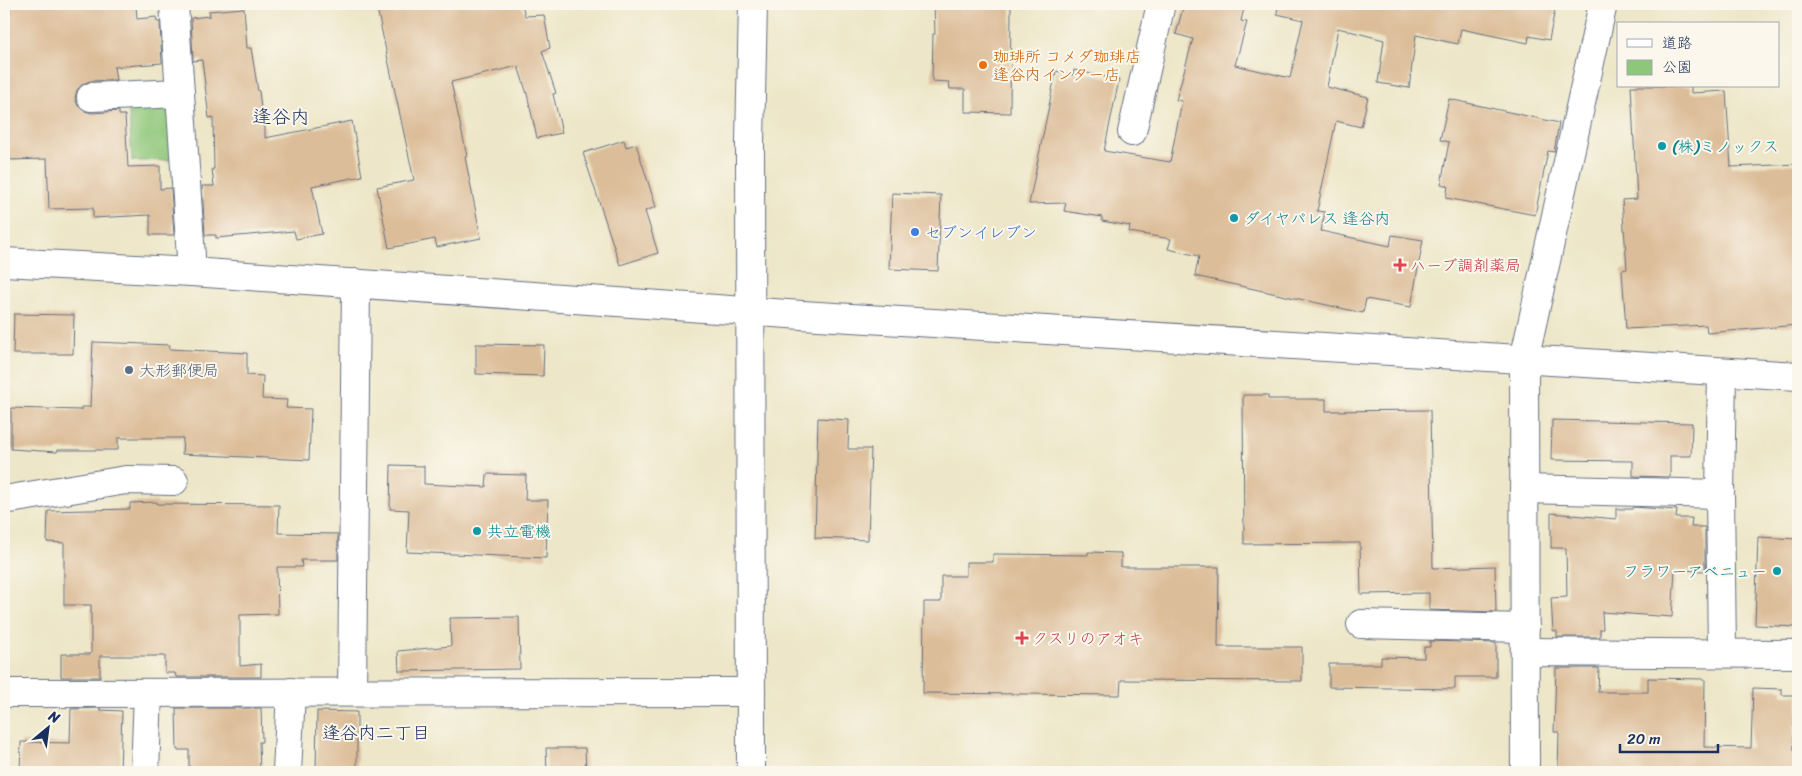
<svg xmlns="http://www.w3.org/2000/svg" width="1802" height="776" font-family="Sriracha,'Klee One',sans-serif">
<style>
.green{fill:#8fc77a;stroke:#557b6c}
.building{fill:#dcbd99}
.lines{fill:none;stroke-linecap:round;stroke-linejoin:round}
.minor-casing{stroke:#646f83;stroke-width:30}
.tertiary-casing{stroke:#646f83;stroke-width:30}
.minor{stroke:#fff;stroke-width:28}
.tertiary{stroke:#fff;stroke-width:28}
.food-dot{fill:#e8710a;stroke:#fbf7ec;stroke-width:2}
.culture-dot{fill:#0f9aa8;stroke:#fbf7ec;stroke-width:2}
.shop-dot{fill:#3f7fe0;stroke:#fbf7ec;stroke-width:2}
.health-dot{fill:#e0444e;stroke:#fbf7ec;stroke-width:2}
.service-dot{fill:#5c6f8a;stroke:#fbf7ec;stroke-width:2}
.labels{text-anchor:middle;stroke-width:4;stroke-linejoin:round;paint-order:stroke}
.food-label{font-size:16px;fill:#c56008;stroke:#fbf7ec;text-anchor:start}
.culture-label{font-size:16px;fill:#0d838f;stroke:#fbf7ec;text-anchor:start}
.shop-label{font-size:16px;fill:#366cbe;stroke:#fbf7ec;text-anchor:start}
.health-label{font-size:16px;fill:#be3a42;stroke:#fbf7ec;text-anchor:start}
.service-label{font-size:16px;fill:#4e5e75;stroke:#fbf7ec;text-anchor:start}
.neighbourhood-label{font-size:18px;fill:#1b2f5e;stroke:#fbf7ec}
.quarter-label{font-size:19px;fill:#1b2f5e;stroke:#fbf7ec}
</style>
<rect width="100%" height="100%" fill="#fbf7ec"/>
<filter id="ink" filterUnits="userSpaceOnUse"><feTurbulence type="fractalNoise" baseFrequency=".02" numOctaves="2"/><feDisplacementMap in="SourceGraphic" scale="10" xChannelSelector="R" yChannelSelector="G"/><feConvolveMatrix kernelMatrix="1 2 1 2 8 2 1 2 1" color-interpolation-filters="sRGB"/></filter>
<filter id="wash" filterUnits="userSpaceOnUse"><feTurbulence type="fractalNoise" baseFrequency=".0096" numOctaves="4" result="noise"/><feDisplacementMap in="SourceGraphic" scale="20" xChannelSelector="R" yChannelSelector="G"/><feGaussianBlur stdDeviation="1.12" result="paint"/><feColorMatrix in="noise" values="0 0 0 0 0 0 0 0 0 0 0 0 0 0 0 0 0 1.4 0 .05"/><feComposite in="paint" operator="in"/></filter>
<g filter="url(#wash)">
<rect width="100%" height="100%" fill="#ede6c8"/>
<path class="green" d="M179,95l4,65 -51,1 -4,-63z"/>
<g id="blocks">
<g class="building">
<path d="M10,4h126l1,15 19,-2 1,5h3l2,41 -48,4 2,13 -26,1 -7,3 -6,6 -2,8 3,8 6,5 8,2 27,-2v4h6l3,52 32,-1v23l11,-1 3,47h-24v-20l-57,3v-10l-44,1 -2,-50 -40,1 -1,-18h-2v-127h6z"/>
<path d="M376,4h146l3,12 19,-1 6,33 -8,3 14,42 -3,1 9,39 -25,5 -10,-44 -9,-28 -67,16 16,74 -2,1 16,81 -44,9 -2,-8 -46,9 -12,-61 37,-7z"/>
<path d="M934,4h77l-1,109 -45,-1v-23h-15l-1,-7 -17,-1 1,-47h2z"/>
<path d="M1184,4h61l-4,17 6,1 -12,43 55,13 13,-58 -26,-6 1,-10h278l-7,36 -20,-4 -1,7 -67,-14 -3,15 -42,-9 -7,53 -31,-5 6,-43 -46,-12 -11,59 41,10 -7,30 -25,-6 -19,90 8,1 -4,19 69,15 2,-11 31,5 -12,67 -45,-8 -3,14 -168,-37 4,-20 -31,-7 3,-10 -42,-7 1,-6 -28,-5v-4l-38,-6 2,-8 -37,1 27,-133 17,4 1,-5 45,10 -15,71 66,11 12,-61 -6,-1 17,-61 -17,-5z"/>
<path d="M244,8l3,40h4l7,43h1l4,35h2v12l87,-17 10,55 -50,10 10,48 -26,5 -2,-8 -78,7v-3h-11l-3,-49h12l-2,-17h2l-1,-52 -4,1 -7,-58 -9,1 -2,-43 19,-2 -1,-5z"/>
<path d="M1631,86h60v7l35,-2 5,76 67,-3v161l-91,8 -1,-8 -80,4 -4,-59 5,-1 -5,-69 15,-1z"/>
<path d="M1449,99l110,24 -5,29 -6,-1 -13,64 -89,-17 2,-12 -7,-2 8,-42 -9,-2z"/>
<path d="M624,140l2,7 10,-3 20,63 -11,4 13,42 -38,12 -37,-112z"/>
<path d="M892,193l49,2 -3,76 -49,-2z"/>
<path d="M14,314l60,1 -1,39h-60z"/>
<path d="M93,342l77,3 -1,4 78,4v22l16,1 -1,23 25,1 -1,8 25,1 -2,51 -127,-6 1,-16h-65v12h-60l-1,2 -46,-3v-41l70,2v-3h9z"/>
<path d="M476,344l68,1 -1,31 -67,-2z"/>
<path d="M1243,395h25v4h58v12l104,-1 3,158 62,-2 1,46 -67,-2v-17l-68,1 -1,-51 -116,1z"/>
<path d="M818,418l31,2 -1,29h23l-3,91 -53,-2z"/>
<path d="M1552,420l140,3 -1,33h-21v21l-37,-1v-15l-82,-1z"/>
<path d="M391,465l33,1v18l62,3 1,-13 39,1 -1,25h23l-2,58 -139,-6 2,-42 -19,-1z"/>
<path d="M157,502v2l122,1 -1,28 60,1v26h-37l1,7h-25l1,47 -38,1v51l21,-2v13h-85l-1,-4h-10v-17h-65v21h-39v-23h30v-49h-27v-62l-17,-1 1,-31 82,-2v-6z"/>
<path d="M1633,507l44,3 -1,8h16l-1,9h14v44l-30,-1 -3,47 -70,-5 1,17h-3v8h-43v-6h-4l-2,-33 16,-1 -1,-49h-15v-35l65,6v-10h16z"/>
<path d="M1758,537l40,2v88l-43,-2z"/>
<path d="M1088,552l33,1v14h98l-1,80h84v34l-181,-1 -1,15 -197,-2 1,-91h17v-26h25v-14h27v-8l95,1z"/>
<path d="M519,617l1,52 -121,2 -1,-20 53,-5 -1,-28z"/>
<path d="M1430,641l66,2v34h-41v12l-126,-2v-23h52v-7l43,1v-11h6z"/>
<path d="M1556,668h43l-1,24h50v-14l57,1 -1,68 47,1 2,-60 29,1v6h16v30h-4v25h3v22h-239l1,-40h-5z"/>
<path d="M100,708v2l22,1 -2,61h-100l1,-30 49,1 1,-34z"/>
<path d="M176,708h85l1,34h-3l1,30h-71v-22h-12z"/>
<path d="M317,711l40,1v60h-41z"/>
<path d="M546,748h39l1,24h-39z"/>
</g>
</g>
</g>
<g filter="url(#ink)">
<use href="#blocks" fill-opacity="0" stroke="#646f83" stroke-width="1"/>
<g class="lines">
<defs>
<g id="minor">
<path d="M174,4l18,268"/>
<path d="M91,97l89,-4"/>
<path d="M1132,132l29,-128"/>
<path d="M1722,372l-2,122 2,158"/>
<path d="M1524,489l196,5"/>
<path d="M4,500l122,-20 48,1"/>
<path d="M1361,624l164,4"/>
<path d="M1525,652l273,2"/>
<path d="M352,692l4,-409"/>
<path d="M4,693l747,-1"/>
<path d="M145,772l3,-79"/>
<path d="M287,772l4,-80"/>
<path d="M1525,772l-1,-412 79,-356"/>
</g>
<g id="tertiary">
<path d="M4,262l188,10 610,43 996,61"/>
<path d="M751,772l-1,-631 3,-137"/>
</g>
</defs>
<use href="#minor" class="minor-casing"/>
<use href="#tertiary" class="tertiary-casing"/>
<use href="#minor" class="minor"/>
<use href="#tertiary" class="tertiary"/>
</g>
</g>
<circle class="food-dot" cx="983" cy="65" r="5"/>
<g class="culture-dot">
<circle cx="1662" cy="146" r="5"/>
<circle cx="1234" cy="218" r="5"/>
<circle cx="477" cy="531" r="5"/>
<circle cx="1777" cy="571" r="5"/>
</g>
<circle class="shop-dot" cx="915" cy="232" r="5"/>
<g class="health-dot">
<path d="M1397.5 257.5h5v5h5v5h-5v5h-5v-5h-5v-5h5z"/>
<path d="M1019.5 630.5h5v5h5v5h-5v5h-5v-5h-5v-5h5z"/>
</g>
<circle class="service-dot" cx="129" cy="370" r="5"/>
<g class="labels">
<g class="food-label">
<text x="993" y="62">珈琲所 コメダ珈琲店<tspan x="993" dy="18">逢谷内インター店</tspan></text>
</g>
<g class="culture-label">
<text x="1672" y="152">(株)ミノックス</text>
<text x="1244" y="224">ダイヤパレス 逢谷内</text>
<text x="487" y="537">共立電機</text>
<text x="1767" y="577" text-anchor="end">フラワーアベニュー</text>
</g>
<g class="shop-label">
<text x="925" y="238">セブンイレブン</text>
</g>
<g class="health-label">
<text x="1410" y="271">ハーブ調剤薬局</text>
<text x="1032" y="644">クスリのアオキ</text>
</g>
<g class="service-label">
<text x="139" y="376">大形郵便局</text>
</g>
<g class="neighbourhood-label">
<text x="376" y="739">逢谷内二丁目</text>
</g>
<g class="quarter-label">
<text x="281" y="123">逢谷内</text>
</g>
</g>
<rect width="1802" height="776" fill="none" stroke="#fbf7ec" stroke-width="20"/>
<rect x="1617" y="22" width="162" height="65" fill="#fbf7ec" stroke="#a1a7b3"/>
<rect x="1627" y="39" width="25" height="8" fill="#ffffff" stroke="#a1a7b3"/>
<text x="1662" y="48" font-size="15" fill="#1b2f5e">道路</text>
<rect x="1627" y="60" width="25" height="15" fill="#8fc77a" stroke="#a1a7b3"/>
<text x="1662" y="72" font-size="15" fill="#1b2f5e">公園</text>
<g transform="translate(48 728) rotate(29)" stroke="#fbf7ec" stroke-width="4" paint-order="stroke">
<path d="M0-4L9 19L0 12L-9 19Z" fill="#1b2f5e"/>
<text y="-8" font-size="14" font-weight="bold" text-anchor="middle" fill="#1b2f5e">N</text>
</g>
<path d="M1620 744v8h98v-8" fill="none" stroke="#1b2f5e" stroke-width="2.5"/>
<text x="1627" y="744" font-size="15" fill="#1b2f5e" stroke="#fbf7ec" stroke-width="4" paint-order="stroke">20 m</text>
</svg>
